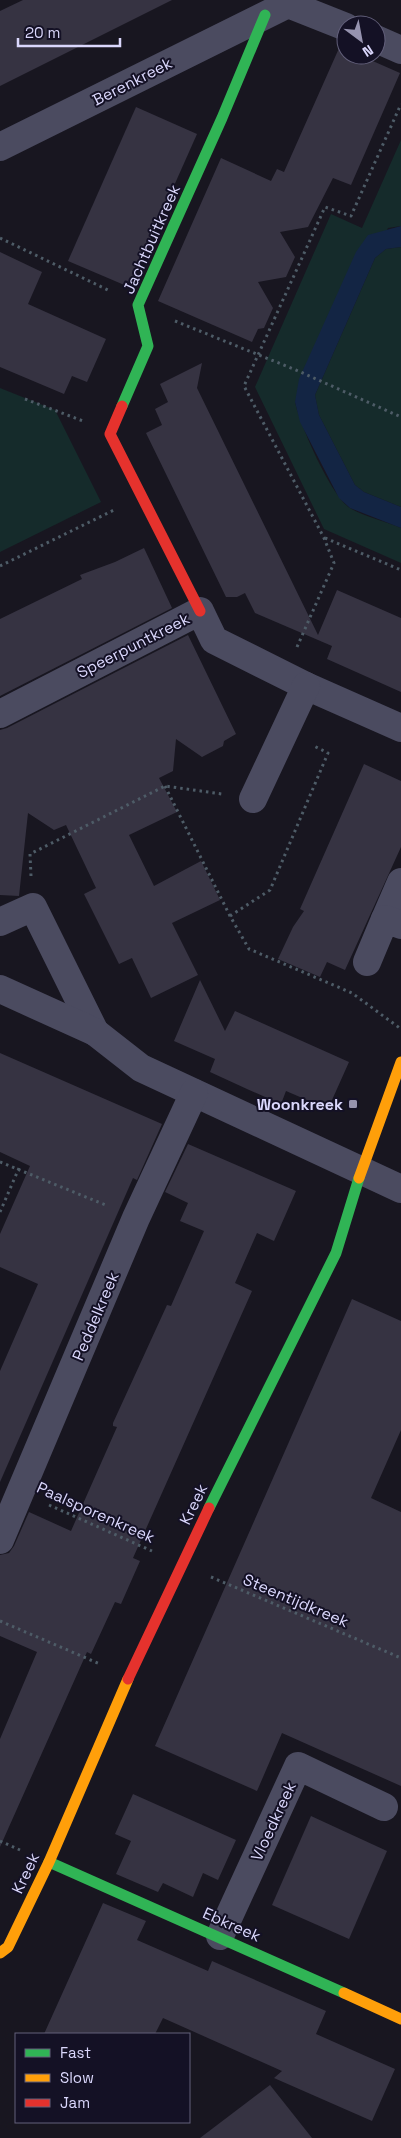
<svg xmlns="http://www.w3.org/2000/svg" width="401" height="2138" font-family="'Space Grotesk',sans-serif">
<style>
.green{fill:#152b2b}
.water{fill:#132544}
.building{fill:#363342}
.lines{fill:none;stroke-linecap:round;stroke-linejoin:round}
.path{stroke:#4e5c67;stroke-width:3;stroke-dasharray:2.5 4;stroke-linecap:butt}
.street{stroke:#4b4b60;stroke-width:28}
.fast{stroke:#30b455;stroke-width:11}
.slow{stroke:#ff9f0a;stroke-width:11}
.jam{stroke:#e5322d;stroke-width:11}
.poi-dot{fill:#9693af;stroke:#141125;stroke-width:2}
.labels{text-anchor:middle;stroke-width:4;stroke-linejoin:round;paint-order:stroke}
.street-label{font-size:16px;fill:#dad7fc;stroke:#141125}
.poi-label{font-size:16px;font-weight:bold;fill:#dad7fc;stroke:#141125;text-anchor:end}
</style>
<rect width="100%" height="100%" fill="#181620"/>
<g class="green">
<path d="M401,140v86l-13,2 -93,174c5,23 36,94 55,106 15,9 35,13 51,20v35l-77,-34 -69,-142 76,-173 31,14z"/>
<path d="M401,247v260l-37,-15 -9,-7 -36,-70 -4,-20 60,-137 11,-9z"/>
<path d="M0,388l55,22 46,92 -101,50z"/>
</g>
<path class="water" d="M401,226v21l-15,2 -11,9 -60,137 4,20 36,70 9,7 37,15v21l-51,-20 -11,-10 -39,-76 -5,-20 4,-23 57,-127 12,-17z"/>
<g class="building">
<path d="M23,0h149l-172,86v-75z"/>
<path d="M340,46l6,3v6h13l41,18 -49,112 -18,-7 -25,49 -28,5 15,25 -9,20 -28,5 15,26 -9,20 -6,1 -6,13 -94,-41 63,-143 50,23 6,-12 7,3z"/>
<path d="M136,107l61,27 -68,153 -61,-26z"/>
<path d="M0,252l42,20 -14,32 78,35 -19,43 -15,-6 -8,18 -64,-27z"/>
<path d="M202,363l-5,25 121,247 19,-45 64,28v74l-74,-33 5,-13 -77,-33 -10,-20 -8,4h-11l-80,-164 16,-8 -7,-16 13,-7 -8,-18z"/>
<path d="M144,548l28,60 -172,88v-77l82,-40 -2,-4 35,-13z"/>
<path d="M188,635l48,99 -12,7 -1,5 -21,11 -26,-18 -3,32 -14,7 18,34 -48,23 25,51 47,-25 19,39 -48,23 26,52 -47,23 -19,-40 -13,6 -35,-70 12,-6 -30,-63 -12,5 -26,-17 -9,83 -19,-1v-165l7,-2z"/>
<path d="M364,764l37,17v66l-56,123 -18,-8 -7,15 -42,-18 15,-32 11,-16 -4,-2z"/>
<path d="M200,980l25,51 10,-20 114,51 -21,47 -42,-18 -5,13 -34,-15 -37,-17 5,-13 -41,-18z"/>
<path d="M0,1053l162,71 -25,56 -4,-2 -133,304v-111l38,-87 -38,-17v-33l30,-68 -30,-14z"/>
<path d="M188,1144l108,47 -22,50 -17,-8 -22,50 17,8 -119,267 7,3 -19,43 -6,-2 -24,52 -4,-2 -87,195v-108l37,-87 -37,-16v-81l9,-2 5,-7 15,-34 42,19 46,-104 -4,-1v-3l54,-118 4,1 33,-75 -24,-10 8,-18 -23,-11z"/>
<path d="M352,1299l49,22v109l-30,68 30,14v274l-119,-53 -25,58 -102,-45z"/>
<path d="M133,1794l103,46 -18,40 -15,-7 -10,24 -30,-14 -5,9 -42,-18 15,-33 -16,-7z"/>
<path d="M311,1816l76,35 -38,88 -77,-34z"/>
<path d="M103,1903l43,18 -9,19 71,31 4,-10 114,50 -10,23 79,35 -23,52 -98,-43 8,-7 -119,-53 -8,16h-111z"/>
<path d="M270,2085l42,53h-112z"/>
</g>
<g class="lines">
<g class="path">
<path d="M0,238l110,53"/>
<path d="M175,321l121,49 105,47"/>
<path d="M25,399l58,22"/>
<path d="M325,538l76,32"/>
<path d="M0,566l114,-56"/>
<path d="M297,647l37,-84 -10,-25 -80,-152 81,-179 26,9 50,-112"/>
<path d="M165,786l65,130 19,33 103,44 49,36"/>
<path d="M31,876l-1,-22 135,-68 57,8"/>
<path d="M230,916l40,-26 58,-137 -16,-8"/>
<path d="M0,1162l108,44"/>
<path d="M0,1212l19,-44"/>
<path d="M49,1505l103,46"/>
<path d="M211,1577l190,81"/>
<path d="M0,1621l100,43"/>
<path d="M0,1841l20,9"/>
</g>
<g class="street">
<path d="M376,39l25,11"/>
<path d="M0,147l288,-143 58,23"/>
<path d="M0,714l200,-103 14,29 92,46 95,42"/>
<path d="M253,799l53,-113"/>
<path d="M385,919l16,-37"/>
<path d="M0,922l33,-15 62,125"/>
<path d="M367,962l18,-43 16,6"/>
<path d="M0,989l95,43 46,36 260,121"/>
<path d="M0,1540l136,-322 58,-125"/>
<path d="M220,1936l78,-170 86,41"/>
</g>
<g class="fast">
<path d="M122,406l26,-60 -10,-41 84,-187 43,-103"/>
<path d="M209,1508l127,-255 23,-75"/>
<path d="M49,1862l295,131"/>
</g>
<g class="slow">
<path d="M359,1178l42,-116"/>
<path d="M0,1953l8,-6 41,-85 79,-183"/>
<path d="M344,1993l57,26"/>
</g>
<g class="jam">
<path d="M122,406l-12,28 90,177"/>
<path d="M128,1679l81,-171"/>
</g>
</g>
<rect class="poi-dot" x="348" y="1099" width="10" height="10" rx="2.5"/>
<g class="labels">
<g class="street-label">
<text transform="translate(132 81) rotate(-27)" y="6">Berenkreek</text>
<text transform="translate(151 239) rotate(-66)" y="6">Jachtbuitkreek</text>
<text transform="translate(133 645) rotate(-27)" y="6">Speerpuntkreek</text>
<text transform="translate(95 1316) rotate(-67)" y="6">Peddelkreek</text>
<text transform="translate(193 1504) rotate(-64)" y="6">Kreek</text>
<text transform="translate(96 1512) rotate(24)" y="6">Paalsporenkreek</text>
<text transform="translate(296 1600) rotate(23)" y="6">Steentijdkreek</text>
<text transform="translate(273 1821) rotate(-65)" y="6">Vloedkreek</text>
<text transform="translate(25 1873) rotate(-65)" y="6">Kreek</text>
<text transform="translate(232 1924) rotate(24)" y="6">Ebkreek</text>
</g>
<g class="poi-label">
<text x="343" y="1110">Woonkreek</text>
</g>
</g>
<rect x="15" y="2033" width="175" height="90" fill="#141125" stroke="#63607b"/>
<rect x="25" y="2049" width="25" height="8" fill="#30b455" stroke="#63607b"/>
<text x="60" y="2058" font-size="15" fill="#dad7fc">Fast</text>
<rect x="25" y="2074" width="25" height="8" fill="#ff9f0a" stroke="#63607b"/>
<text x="60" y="2083" font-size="15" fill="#dad7fc">Slow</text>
<rect x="25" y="2099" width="25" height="8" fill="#e5322d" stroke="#63607b"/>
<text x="60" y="2108" font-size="15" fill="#dad7fc">Jam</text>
<g transform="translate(361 40) rotate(148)"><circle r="24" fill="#141125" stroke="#63607b"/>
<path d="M0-4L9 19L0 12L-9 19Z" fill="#9693af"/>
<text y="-8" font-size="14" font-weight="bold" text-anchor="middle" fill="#dad7fc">N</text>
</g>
<path d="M18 38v8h102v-8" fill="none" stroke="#dad7fc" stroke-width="2.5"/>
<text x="25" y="38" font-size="15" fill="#dad7fc" stroke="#141125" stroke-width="4" paint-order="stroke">20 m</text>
</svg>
